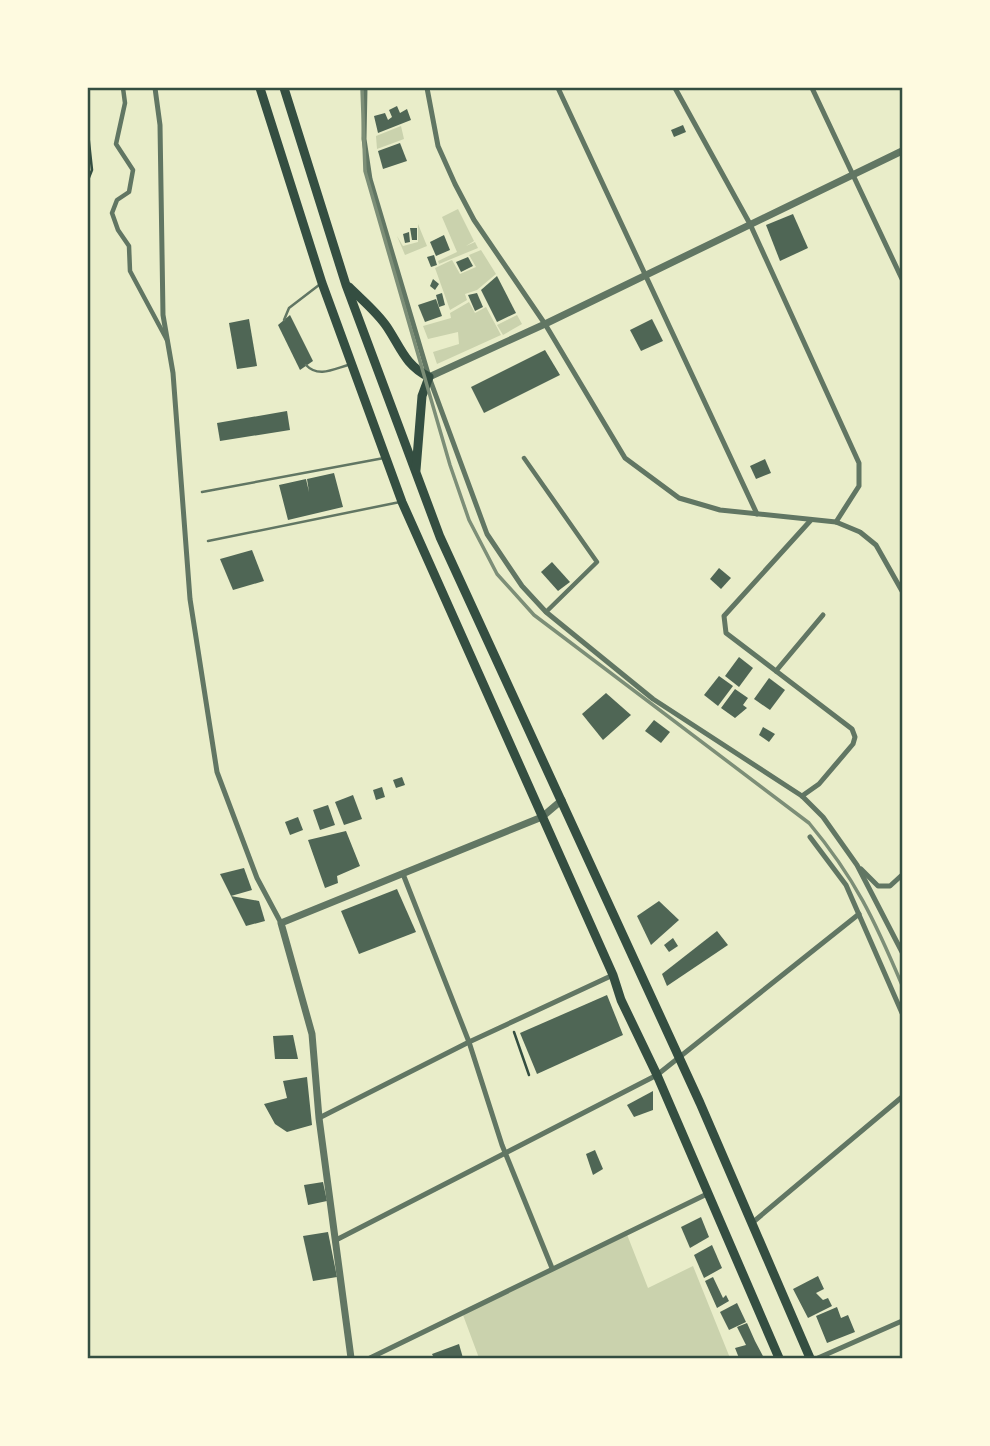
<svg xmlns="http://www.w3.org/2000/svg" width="990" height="1446" font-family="Lato,sans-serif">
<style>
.green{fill:#cad2ad}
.building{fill:#4f6655}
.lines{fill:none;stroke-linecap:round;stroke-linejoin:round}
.path{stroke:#344e41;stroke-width:2.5}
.service{stroke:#617663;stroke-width:2.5}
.pedestrian{stroke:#617663;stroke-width:4.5}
.minor{stroke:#617663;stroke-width:5}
.tertiary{stroke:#617663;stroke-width:7}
.primary{stroke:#344e41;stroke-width:9}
.rail{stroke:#7c8e77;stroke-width:3.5}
.neatline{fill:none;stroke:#344e41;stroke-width:2.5}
</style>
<rect width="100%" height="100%" fill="#e9edc9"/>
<g class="green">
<path d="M401,126l3,13 -27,10 -1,-13z"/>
<path d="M458,209l16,32 -8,5 9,-4 3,6 -39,16 -1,-3 19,-9 -15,-35z"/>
<path d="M418,224l9,22 -22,9 -8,-19 6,10 15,-4z"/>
<path d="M481,250l15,24 -19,16 -12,4 2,6 -17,10 -15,-42 17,-8 8,14 16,-7 -7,-12z"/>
<path d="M469,302l6,11 11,-6 15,28 -64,29 -4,-12 26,-8 -1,-12 -30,7 -5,-13 28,-8 -1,-5z"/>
<path d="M517,315l5,9 -19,11 -6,-10z"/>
<path d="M626,1232l22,56 45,-22 37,92h-251l-16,-43z"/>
</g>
<g class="building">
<path d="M397,106l3,7 7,-4 4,11 -33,13 -4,-17 11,-3 3,7 4,-3 -3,-7z"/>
<path d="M683,125l3,7 -12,5 -3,-7z"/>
<path d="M400,143l7,18 -24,8 -5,-18z"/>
<path d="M793,214l15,34 -28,13 -14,-36z"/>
<path d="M410,228h7v12h-5z"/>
<path d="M409,232l1,10 -5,1 -2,-9z"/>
<path d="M444,235l6,15 -14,6 -6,-14z"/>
<path d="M434,255l3,10 -6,2 -4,-10z"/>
<path d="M468,257l5,9 -12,6 -5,-10z"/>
<path d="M497,276l19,37 -19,9 -16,-32z"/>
<path d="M433,279l6,5 -4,6 -5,-4z"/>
<path d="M442,293l3,12 -6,2 -3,-12z"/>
<path d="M477,293l6,14 -8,4 -7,-16z"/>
<path d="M436,299l6,17 -17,6 -7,-17z"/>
<path d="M290,315l23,46 -13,9 -22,-45z"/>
<path d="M249,319l8,47 -20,3 -8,-46z"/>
<path d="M652,319l11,22 -22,10 -11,-21z"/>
<path d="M545,350l15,25 -76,38 -13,-26z"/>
<path d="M287,411l3,19 -70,11 -3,-18z"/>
<path d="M765,459l6,14 -15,6 -6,-13z"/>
<path d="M334,473l9,34 -55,13 -9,-35 27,-6 3,13 -2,-13z"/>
<path d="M252,550l12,31 -31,9 -13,-31z"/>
<path d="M552,562l18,20 -12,9 -17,-19z"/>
<path d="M719,568l12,10 -10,11 -11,-10z"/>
<path d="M739,657l14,11 -14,19 -14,-11z"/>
<path d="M719,676l14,10 -15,20 -14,-11z"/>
<path d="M769,678l16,12 -15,20 -16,-11z"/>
<path d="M735,689l13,9 -5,7 4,3 -12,10 -14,-10z"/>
<path d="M606,693l25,22 -28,25 -21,-26z"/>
<path d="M654,720l16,12 -9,11 -16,-12z"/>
<path d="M763,727l12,7 -6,8 -10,-7z"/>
<path d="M402,777l3,8 -9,3 -3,-8z"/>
<path d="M382,787l3,10 -9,3 -3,-10z"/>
<path d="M353,795l9,24 -18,6 -9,-23z"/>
<path d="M328,805l7,20 -15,5 -7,-20z"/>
<path d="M298,817l5,13 -13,5 -5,-13z"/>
<path d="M346,831l14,35 -23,10 1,7 -13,5 -17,-48z"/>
<path d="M244,868l8,22 -21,6 -11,-22z"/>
<path d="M397,889l19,43 -57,22 -18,-43z"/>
<path d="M231,896l28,5 6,20 -19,5z"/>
<path d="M659,901l20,19 -28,25 -14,-29z"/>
<path d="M717,931l11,14 -61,41 -5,-12z"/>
<path d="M673,938l5,8 -9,6 -5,-7z"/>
<path d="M607,995l16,40 -86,39 -17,-41z"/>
<path d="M293,1035l5,24h-23l-2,-23z"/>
<path d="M307,1077l5,48 -25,7 -12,-8 -11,-20 23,-6 -4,-17z"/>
<path d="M653,1091v19l-19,7 -7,-12z"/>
<path d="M595,1150l8,19 -10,6 -7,-21z"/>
<path d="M323,1182l4,19 -19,4 -4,-20z"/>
<path d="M701,1217l8,20 -19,11 -9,-21z"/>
<path d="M328,1232l9,45 -24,4 -10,-45z"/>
<path d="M712,1245l10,23 -18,10 -10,-23z"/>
<path d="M818,1276l6,13 -8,4 7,7 5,-2 4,8 -24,12 -15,-29z"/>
<path d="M713,1277l10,21 3,-3 3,6 -12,7 -12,-27z"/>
<path d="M737,1303l9,19 -17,8 -9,-18z"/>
<path d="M837,1307l4,11 7,-3 7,17 -28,11 -11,-27z"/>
<path d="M747,1323l8,18 9,17h-25l-4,-10 11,-3 -9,-18z"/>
<path d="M459,1344l4,14h-29l-2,-4z"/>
</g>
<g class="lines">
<g class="path">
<path d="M88,133l4,37 -4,10"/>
<path d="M514,1032l15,43"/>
</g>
<g class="service">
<path d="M284,320l5,-12 30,-23"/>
<path d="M306,365c12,13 28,4 42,0"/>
<path d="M202,492l182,-34"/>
<path d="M208,541l192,-39"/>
</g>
<g class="pedestrian">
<path d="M123,88l2,15 -9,41 17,26 -4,22 -12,8 -5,13 6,17 11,16 1,25 37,69"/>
<path d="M524,458l73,104 -51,50"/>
</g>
<g class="minor">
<path d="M155,88l5,37 3,190 10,58 17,226 27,173 40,106 24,45"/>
<path d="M365,88l-1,51 6,40 59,198 58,157 35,52 24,26 107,87 149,97 21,21 34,48 45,87"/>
<path d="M427,88l11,58 17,38 19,36 71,104 80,134 54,40 41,12 116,12 24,10 16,13 26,46"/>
<path d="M558,88l199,426"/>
<path d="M675,88l75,136 109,239v23l-23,36"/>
<path d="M812,88l90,191"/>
<path d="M776,671l47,-56"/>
<path d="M802,796l17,-12 34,-40 2,-7 -3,-8 -126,-96 -2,-17 87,-96"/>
<path d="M810,837l36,48 56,128"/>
<path d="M861,869l17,17h12l12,-11"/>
<path d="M403,874l66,168 33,103 50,123"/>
<path d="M319,1118l150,-76 144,-67"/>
<path d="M752,1223l150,-126"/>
<path d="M338,1239l319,-164 202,-161"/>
<path d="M370,1358l337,-164"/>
<path d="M818,1358l84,-37"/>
</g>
<g class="tertiary">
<path d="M429,377l116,-53 357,-173"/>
<path d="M351,1358l-32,-240 -7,-84 -31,-111 261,-106 20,-17"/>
</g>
<g class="primary">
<path d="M260,88l62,195 80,219 211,473 8,25 36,75 122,283"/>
<path d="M284,88l62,197 94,252 260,566 110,255"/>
<path d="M349,287c13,13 28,25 38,40 14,21 18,38 42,50l-7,19 -6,74"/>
</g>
<path class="rail" d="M362,88l3,83 85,294 19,55 28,54 37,41 275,208c46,55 66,98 93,162"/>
</g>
<rect width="990" height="1446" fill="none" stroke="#fefae0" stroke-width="178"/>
<rect x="89" y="89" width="812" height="1268" class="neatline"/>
</svg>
